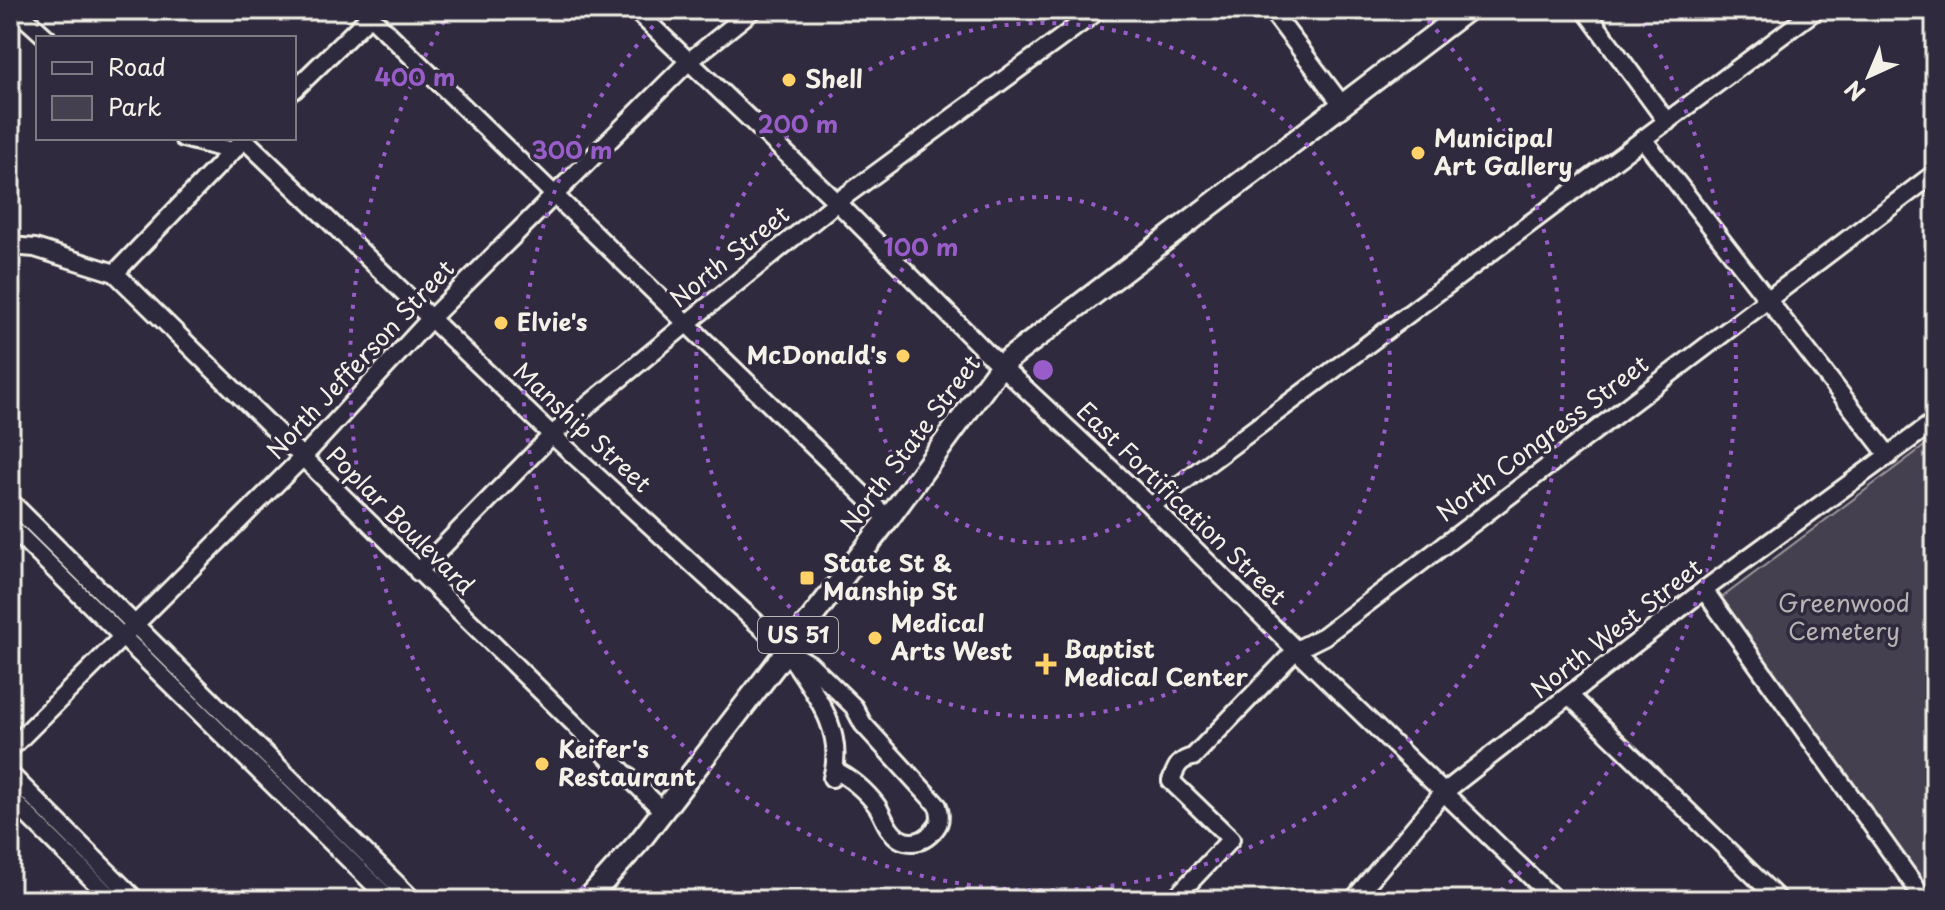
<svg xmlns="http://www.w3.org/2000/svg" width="1945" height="910" font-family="'Playpen Sans',sans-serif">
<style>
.green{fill:#454050;stroke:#9c989c;stroke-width:2}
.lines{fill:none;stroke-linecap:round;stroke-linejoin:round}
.minor-casing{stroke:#f4f1e8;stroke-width:22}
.major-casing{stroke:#f4f1e8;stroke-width:26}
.minor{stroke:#2f2a3d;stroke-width:16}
.major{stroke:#2f2a3d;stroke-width:20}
.ring{fill:none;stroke:#995dc9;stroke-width:4;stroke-dasharray:4 8}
.poi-dot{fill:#ffd166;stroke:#2f2a3d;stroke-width:3}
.labels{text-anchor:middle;stroke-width:7;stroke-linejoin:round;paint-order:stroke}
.shield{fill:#2f2a3d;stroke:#b9b5b5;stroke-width:2}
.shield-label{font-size:22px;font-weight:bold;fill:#f4f1e8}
.poi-label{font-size:24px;font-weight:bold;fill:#f4f1e8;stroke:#2f2a3d;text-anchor:start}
.street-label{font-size:24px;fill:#f4f1e8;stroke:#2f2a3d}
.park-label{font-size:24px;fill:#b7b3b3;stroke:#2f2a3d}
.centre{fill:#995dc9;stroke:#2f2a3d;stroke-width:4}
.ring-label{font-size:24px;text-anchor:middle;font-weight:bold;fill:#995dc9;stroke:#2f2a3d;stroke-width:7;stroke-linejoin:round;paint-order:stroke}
</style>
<rect width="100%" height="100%" fill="#2f2a3d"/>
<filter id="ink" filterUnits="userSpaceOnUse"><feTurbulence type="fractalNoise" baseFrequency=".0125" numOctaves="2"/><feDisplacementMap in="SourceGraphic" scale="16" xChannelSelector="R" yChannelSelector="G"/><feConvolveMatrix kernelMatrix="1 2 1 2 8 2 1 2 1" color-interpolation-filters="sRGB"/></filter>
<g filter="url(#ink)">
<path class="green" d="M1935,438v432l-12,12 -203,-283z"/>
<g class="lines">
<defs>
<g id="minor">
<path d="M16,10l31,28"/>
<path d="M364,10l524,509"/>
<path d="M635,10l202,192 148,149 166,155 145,144 259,250"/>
<path d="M1271,10l72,96"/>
<path d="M1585,10l82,112"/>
<path d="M294,90l76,-74"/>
<path d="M183,138l50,13"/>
<path d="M244,139l308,296 234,215 24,14 44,43 9,17 75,82c3,9 3,16 -3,23 -13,17 -34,18 -46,-1 -5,-7 -7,-15 -12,-22 -10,-14 -27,-29 -43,-36"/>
<path d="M1643,139l246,317"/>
<path d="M10,246l25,2 80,25 547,537"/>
<path d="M115,273l130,-135"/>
<path d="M10,501l403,399"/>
<path d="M1151,506l665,-496"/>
<path d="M10,526l380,374"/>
<path d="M418,572l134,-137 134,-111 151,-122 262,-192"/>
<path d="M1704,590l221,310"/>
<path d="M787,651c24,38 60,78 45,127"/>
<path d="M1570,696l209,204"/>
<path d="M10,749l292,-291 129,-140 257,-256 65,-52"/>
<path d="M10,774l126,126"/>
<path d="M1171,781c5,-13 7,-21 22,-24l103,-107 28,-14 611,-463"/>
<path d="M1171,781l60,58 -58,61"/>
<path d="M10,798l103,102"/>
<path d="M1353,900l90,-107 261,-203 231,-169"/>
</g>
<path id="major" d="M587,900l52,-58 249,-323 114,-155 465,-354"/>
</defs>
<use href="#minor" class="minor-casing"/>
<use href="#major" class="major-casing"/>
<use href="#minor" class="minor"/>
<use href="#major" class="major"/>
</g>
</g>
<g class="ring">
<circle cx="1043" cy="370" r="173"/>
<circle cx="1043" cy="370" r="347"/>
<path d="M1420 12A520 520 0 1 1 666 12"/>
<path d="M593 897A693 693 0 0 1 449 13M1637 13A693 693 0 0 1 1493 897"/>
</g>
<g class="poi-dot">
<circle cx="789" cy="80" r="8"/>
<circle cx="1418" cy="153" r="8"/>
<circle cx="501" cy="323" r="8"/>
<circle cx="903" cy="356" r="8"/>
<rect x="799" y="570" width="16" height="16" rx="4"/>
<circle cx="875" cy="638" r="8"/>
<path d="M1042 652h8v8h8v8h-8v8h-8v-8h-8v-8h8z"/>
<circle cx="542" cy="764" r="8"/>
</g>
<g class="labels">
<rect class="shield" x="758" y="617" width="80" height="36" rx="6"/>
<g class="shield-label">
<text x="798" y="643">US 51</text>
</g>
<g class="poi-label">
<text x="805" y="88">Shell</text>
<text x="1434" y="147">Municipal<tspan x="1434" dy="28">Art Gallery</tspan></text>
<text x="517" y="331">Elvie's</text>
<text x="887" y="364" text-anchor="end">McDonald's</text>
<text x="823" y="572">State St &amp;<tspan x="823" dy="28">Manship St</tspan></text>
<text x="891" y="632">Medical<tspan x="891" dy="28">Arts West</tspan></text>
<text x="1064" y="658">Baptist<tspan x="1064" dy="28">Medical Center</tspan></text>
<text x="558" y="758">Keifer's<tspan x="558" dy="28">Restaurant</tspan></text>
</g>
<g class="street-label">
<text transform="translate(730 257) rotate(-39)" y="8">North Street</text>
<text transform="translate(361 360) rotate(-47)" y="8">North Jefferson Street</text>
<text transform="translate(582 428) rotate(43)" y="8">Manship Street</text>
<text transform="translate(1543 439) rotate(-37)" y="8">North Congress Street</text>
<text transform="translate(911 444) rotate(-53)" y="8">North State Street</text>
<text transform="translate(1181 504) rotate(44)" y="8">East Fortification Street</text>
<text transform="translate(400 521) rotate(45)" y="8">Poplar Boulevard</text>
<text transform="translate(1617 629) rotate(-38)" y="8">North West Street</text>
</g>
<g class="park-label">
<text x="1844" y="612">Greenwood<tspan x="1844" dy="28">Cemetery</tspan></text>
</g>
</g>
<circle cx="1043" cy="370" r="12" class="centre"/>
<g class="ring-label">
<text x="415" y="86">400 m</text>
<text x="798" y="133">200 m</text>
<text x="572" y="159">300 m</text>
<text x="921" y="256">100 m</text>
</g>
<rect width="1945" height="910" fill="none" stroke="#2f2a3d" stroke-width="40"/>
<rect x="20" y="20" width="1905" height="870" fill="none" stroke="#f4f1e8" stroke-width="3" filter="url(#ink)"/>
<rect x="36" y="36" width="260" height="104" fill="#2f2a3d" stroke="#7e7a81" stroke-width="2"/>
<rect x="52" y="62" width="40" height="12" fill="#2f2a3d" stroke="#7e7a81" stroke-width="2"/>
<text x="108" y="76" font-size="24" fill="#f4f1e8">Road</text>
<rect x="52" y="96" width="40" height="24" fill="#454050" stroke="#7e7a81" stroke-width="2"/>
<text x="108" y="116" font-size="24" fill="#f4f1e8">Park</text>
<g transform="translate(1869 76) rotate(224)" stroke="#2f2a3d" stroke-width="6" paint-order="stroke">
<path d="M0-6L14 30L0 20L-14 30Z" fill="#f4f1e8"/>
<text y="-12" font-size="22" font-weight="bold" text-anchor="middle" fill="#f4f1e8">N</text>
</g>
</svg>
